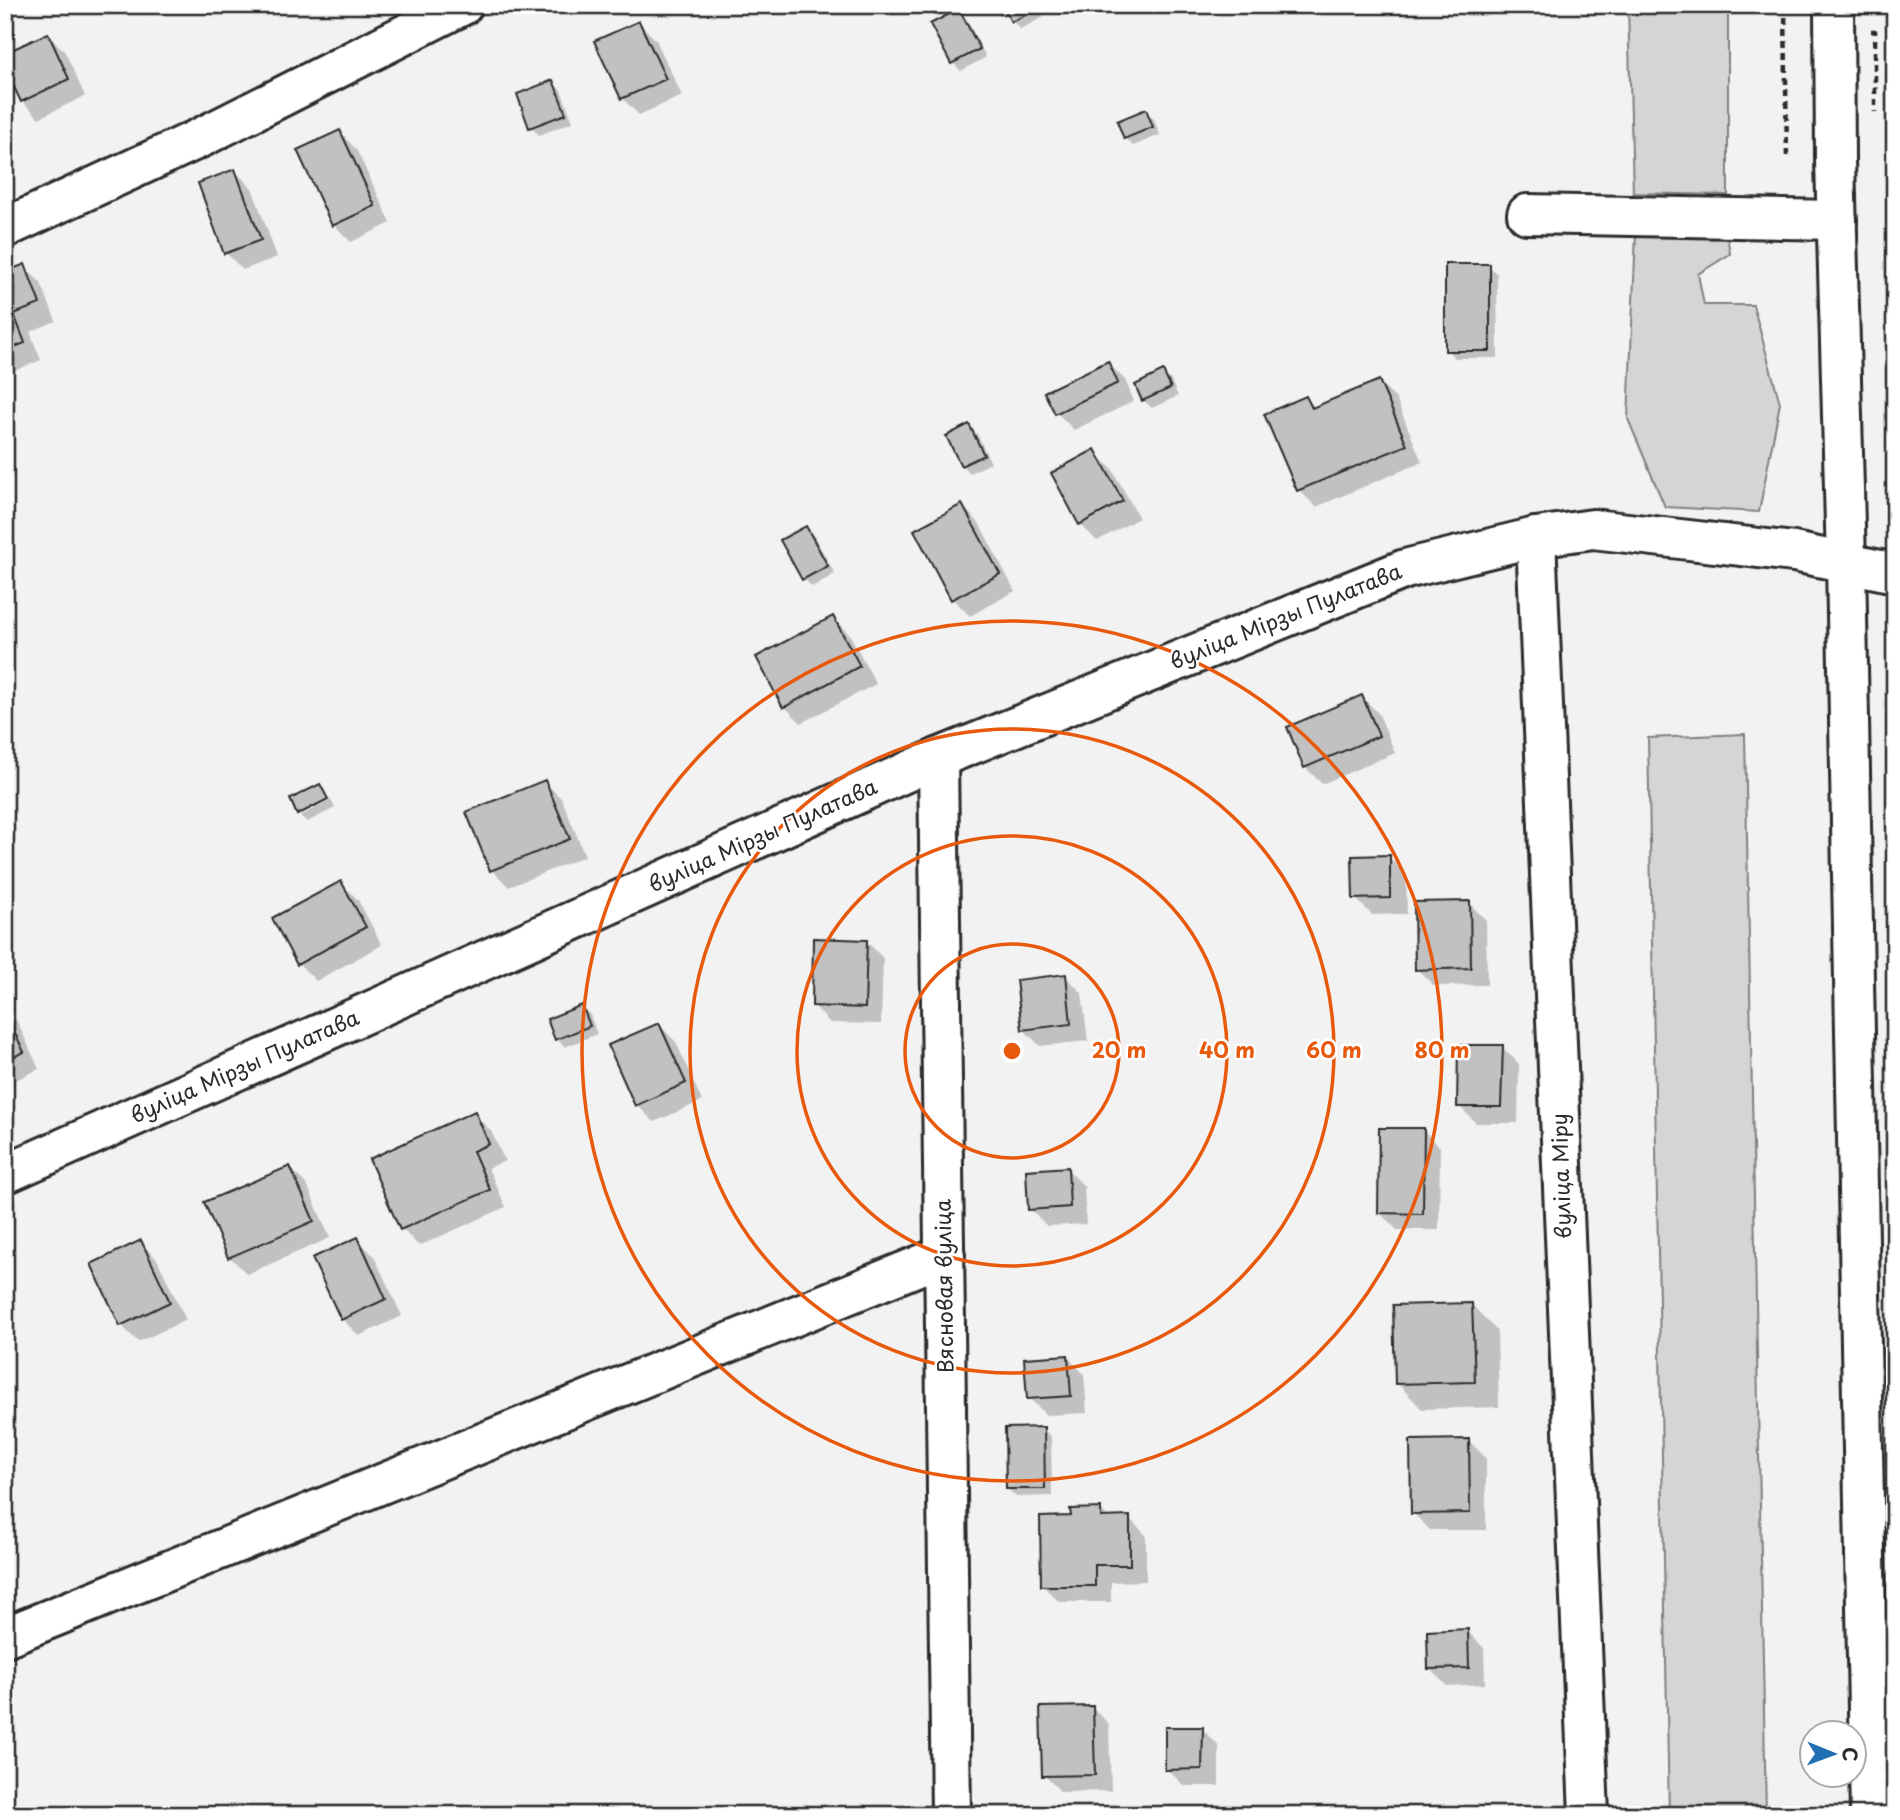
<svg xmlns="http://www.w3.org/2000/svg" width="1900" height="1820" font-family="'Playpen Sans',sans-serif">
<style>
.green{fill:#d5d5d5;stroke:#808080;stroke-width:2}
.shadow{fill:#0003}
.building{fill:#c1c1c1;stroke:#2b2b2b;stroke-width:2}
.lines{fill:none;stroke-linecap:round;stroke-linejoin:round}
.minor-casing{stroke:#2b2b2b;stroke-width:44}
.major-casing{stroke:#2b2b2b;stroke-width:44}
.path{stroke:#2b2b2b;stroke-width:4.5;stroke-dasharray:7 5;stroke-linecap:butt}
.minor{stroke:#fff;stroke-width:38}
.major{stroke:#fff;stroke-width:38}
.ring{fill:none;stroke:#e8590c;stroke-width:3.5}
.labels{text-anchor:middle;stroke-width:5;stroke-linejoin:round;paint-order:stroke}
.street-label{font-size:21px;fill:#2b2b2b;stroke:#fff}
.centre{fill:#e8590c;stroke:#fff;stroke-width:3.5}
.ring-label{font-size:21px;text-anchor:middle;font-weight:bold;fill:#e8590c;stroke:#fff;stroke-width:5;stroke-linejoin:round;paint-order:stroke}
</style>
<rect width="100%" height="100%" fill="#f2f2f2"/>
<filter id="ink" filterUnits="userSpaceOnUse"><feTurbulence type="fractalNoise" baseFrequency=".0143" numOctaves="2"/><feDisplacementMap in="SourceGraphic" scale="14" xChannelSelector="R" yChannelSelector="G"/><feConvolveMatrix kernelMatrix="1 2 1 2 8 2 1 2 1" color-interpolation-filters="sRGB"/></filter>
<g filter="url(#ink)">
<g class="green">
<path d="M1628,5h100v190l-95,-2z"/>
<path d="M1636,233l91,2 3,19 -32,20 6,31h49l27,98 -21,109 -94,-5 -37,-88z"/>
<path d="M1745,734l21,1081h-97l-21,-1077z"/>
</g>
<g class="shadow">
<path d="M1004,5h34l6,12 -24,12 -8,-8z"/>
<path d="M959,12l8,8 19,37 -25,14 -8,-8z"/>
<path d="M639,23l17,17 26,56 -43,19 -17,-17z"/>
<path d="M48,35l17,17 20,44 -46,22 -17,-17z"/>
<path d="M552,82l9,8 12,32 -34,13 -8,-8z"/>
<path d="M1145,111l9,8 6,16 -27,11 -8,-8z"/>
<path d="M339,132l17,17 35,74 -40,19 -17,-17z"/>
<path d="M235,171l17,17 25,69 -34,13 -17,-17z"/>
<path d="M24,266l17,17 15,38 -26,11 11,28 -32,13 -4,-4v-95z"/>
<path d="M1489,266l8,8 1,84h-43l-8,-8z"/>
<path d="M1108,363l17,17 9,21 -60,29 -17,-17z"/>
<path d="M1163,373l8,8 7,15 -26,12 -9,-8 -6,-14z"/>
<path d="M1379,382l17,17 26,63 -106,45 -17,-17 7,-92 10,10z"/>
<path d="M969,426l8,8 14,29 -21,10 -8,-8z"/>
<path d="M1095,452l17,17 27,49 -42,23 -17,-17z"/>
<path d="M962,506l17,17 36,68 -45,25 -17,-17z"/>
<path d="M806,528l8,8 21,38 -23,13 -8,-8z"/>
<path d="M833,618l17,17 26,49 -75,39 -17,-17z"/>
<path d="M1362,697l17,17 16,39 -73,31 -17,-17z"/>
<path d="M545,782l17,17 23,57 -76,31 -17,-17z"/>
<path d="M331,800l4,8 -28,14 -7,-6z"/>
<path d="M1389,857l17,17 1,40 -35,1 -17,-17z"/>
<path d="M341,883l17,17 24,45 -66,36 -17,-17z"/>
<path d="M1469,903l17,17 1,65 -53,1 -17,-17z"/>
<path d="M866,941l17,17 -2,66 -51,-1 -17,-18z"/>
<path d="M1065,976l17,17 6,48 -48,5 -17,-17z"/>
<path d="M582,1007l8,8 7,19 -32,13 -8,-8z"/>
<path d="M5,1009l12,12 22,48 -34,16z"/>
<path d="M659,1025l17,17 26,59 -48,21 -17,-17z"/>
<path d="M1502,1047l17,17 -1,59h-42l-17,-17z"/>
<path d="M474,1114l17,17 14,30 -17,7 18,39 -87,39 -17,-17z"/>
<path d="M1423,1130l17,17 -1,83h-42l-17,-17z"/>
<path d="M290,1168l17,17 23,53 -83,36 -17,-17z"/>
<path d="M1067,1169l17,17 2,38 -39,2 -17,-17z"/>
<path d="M357,1239l17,17 28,60 -43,20 -17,-17z"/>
<path d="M140,1242l17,17 29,61 -48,22 -17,-17z"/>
<path d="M1472,1305l25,26 2,76 -77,2 -25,-26z"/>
<path d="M1067,1357l17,17 3,39 -41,2 -17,-17z"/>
<path d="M1043,1429l8,8 1,59 -36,1 -8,-8z"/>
<path d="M1469,1441l17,17v72h-56l-17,-17z"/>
<path d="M1100,1510l9,8h20l17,17v46l-35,1v20h-52l-17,-17 30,-67z"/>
<path d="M1467,1631l17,17 1,36 -38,2 -17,-17z"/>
<path d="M1092,1707l17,17 2,67 -50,1 -17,-17z"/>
<path d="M1202,1729l17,17v40h-35l-17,-17z"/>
</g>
<g class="building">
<path d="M1002,5h34l2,4 -27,13z"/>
<path d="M959,9l21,40 -29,15 -21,-40z"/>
<path d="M639,21l27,58 -45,20 -27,-58z"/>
<path d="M48,33l21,46 -48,23 -16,-34v-15z"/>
<path d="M553,80l13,34 -37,14 -12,-34z"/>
<path d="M1146,109l7,18 -29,12 -7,-18z"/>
<path d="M340,130l35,76 -43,20 -35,-76z"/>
<path d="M235,169l26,71 -37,14 -26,-71z"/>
<path d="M25,264l15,40 -26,10 11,29 -20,8v-79z"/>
<rect x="1445" y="264" width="45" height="87"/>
<path d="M1108,361l10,22 -63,31 -11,-22z"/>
<path d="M1163,371l8,17 -29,13 -7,-16z"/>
<path d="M1379,380l28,65 -110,46 -33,-77 42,-18 6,12z"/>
<path d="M969,424l15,31 -23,11 -15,-30z"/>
<path d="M1095,449l28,52 -44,24 -28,-52z"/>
<path d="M962,504l38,70 -49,26 -37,-70z"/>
<path d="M806,526l22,40 -26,14 -22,-40z"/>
<path d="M833,616l27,50 -77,42 -27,-51z"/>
<path d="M1362,695l17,41 -75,32 -17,-41z"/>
<path d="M545,780l25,59 -80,32 -24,-59z"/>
<path d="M320,784l8,15 -31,16 -7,-16z"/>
<path d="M1390,855v43l-37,1 -1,-43z"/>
<path d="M341,881l25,46 -69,38 -25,-47z"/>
<path d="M1470,901l1,67 -56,2 -1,-68z"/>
<path d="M813,938l54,2 -2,68 -53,-2z"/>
<path d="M1066,974l5,50 -49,6 -6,-50z"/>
<path d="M582,1005l8,21 -35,14 -8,-21z"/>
<path d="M5,1012l19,40 -19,9z"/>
<path d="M659,1023l27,60 -51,23 -27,-61z"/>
<path d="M1458,1045h45l-2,62h-44z"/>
<path d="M475,1111l14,33 -16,7 17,39 -90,40 -31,-71z"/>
<path d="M1379,1128h45l-1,86 -45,-1z"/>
<path d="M290,1166l24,55 -86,37 -24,-56z"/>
<path d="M1068,1167l2,40 -42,3 -2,-40z"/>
<path d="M358,1237l28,62 -45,21 -29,-62z"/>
<path d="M141,1240l29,62 -50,24 -29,-62z"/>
<path d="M1472,1303l3,79 -80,2 -2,-79z"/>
<path d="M1068,1355l3,41 -44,3 -3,-41z"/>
<path d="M1044,1427l1,62h-39l-1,-61z"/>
<path d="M1469,1439l1,74 -59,1 -1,-74z"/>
<path d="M1101,1508v9l29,-1v49h-35v21h-54l-1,-69 31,-1 -1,-7z"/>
<path d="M1468,1629l1,39 -41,1 -1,-38z"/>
<path d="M1093,1706l2,69 -53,1 -2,-69z"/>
<path d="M1165,1727h38l-1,42 -37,1z"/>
</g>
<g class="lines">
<defs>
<g id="minor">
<path d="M1527,214l310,6"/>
<path d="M5,228l195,-90 263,-133"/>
<path d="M1536,537l53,1278"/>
<path d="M938,758l13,1057"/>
<path d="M5,1174l933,-416 467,-189 131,-32 57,-8 201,23 101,21"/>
<path d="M5,1637l940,-382"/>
</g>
<path id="major" d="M1834,5l1,155 11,402 24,1253"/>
</defs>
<use href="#minor" class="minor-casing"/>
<use href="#major" class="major-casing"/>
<g class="path">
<path d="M1785,5l2,156"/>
<path d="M1871,31h4v81"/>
</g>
<use href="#minor" class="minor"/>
<use href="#major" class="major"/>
</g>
</g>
<g class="ring">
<circle cx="1012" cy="1051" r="107"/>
<circle cx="1012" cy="1051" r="215"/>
<circle cx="1012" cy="1051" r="322"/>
<circle cx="1012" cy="1051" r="430"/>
</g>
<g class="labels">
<g class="street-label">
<text transform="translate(1286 617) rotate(-22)" y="7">вуліца Мірзы Пулатава</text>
<text transform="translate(763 836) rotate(-24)" y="7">вуліца Мірзы Пулатава</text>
<text transform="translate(245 1067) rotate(-24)" y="7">вуліца Мірзы Пулатава</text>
<text transform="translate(1562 1176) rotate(-92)" y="7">вуліца Міру</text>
<text transform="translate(945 1286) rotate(-91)" y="7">Вясновая вуліца</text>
</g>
</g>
<circle cx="1012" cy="1051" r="10" class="centre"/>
<g class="ring-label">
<text x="1119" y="1058">20 m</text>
<text x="1227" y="1058">40 m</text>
<text x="1334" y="1058">60 m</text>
<text x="1442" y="1058">80 m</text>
</g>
<rect width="1900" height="1820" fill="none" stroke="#fff" stroke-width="28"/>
<rect x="14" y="14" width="1872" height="1792" fill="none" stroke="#2b2b2b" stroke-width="2.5" filter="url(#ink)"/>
<g transform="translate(1833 1754) rotate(91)"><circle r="33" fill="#ffffff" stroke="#aaaaaa" stroke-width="2"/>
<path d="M0-5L12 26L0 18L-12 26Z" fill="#1f6fb2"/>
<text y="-10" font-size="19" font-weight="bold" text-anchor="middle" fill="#2b2b2b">С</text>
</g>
</svg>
